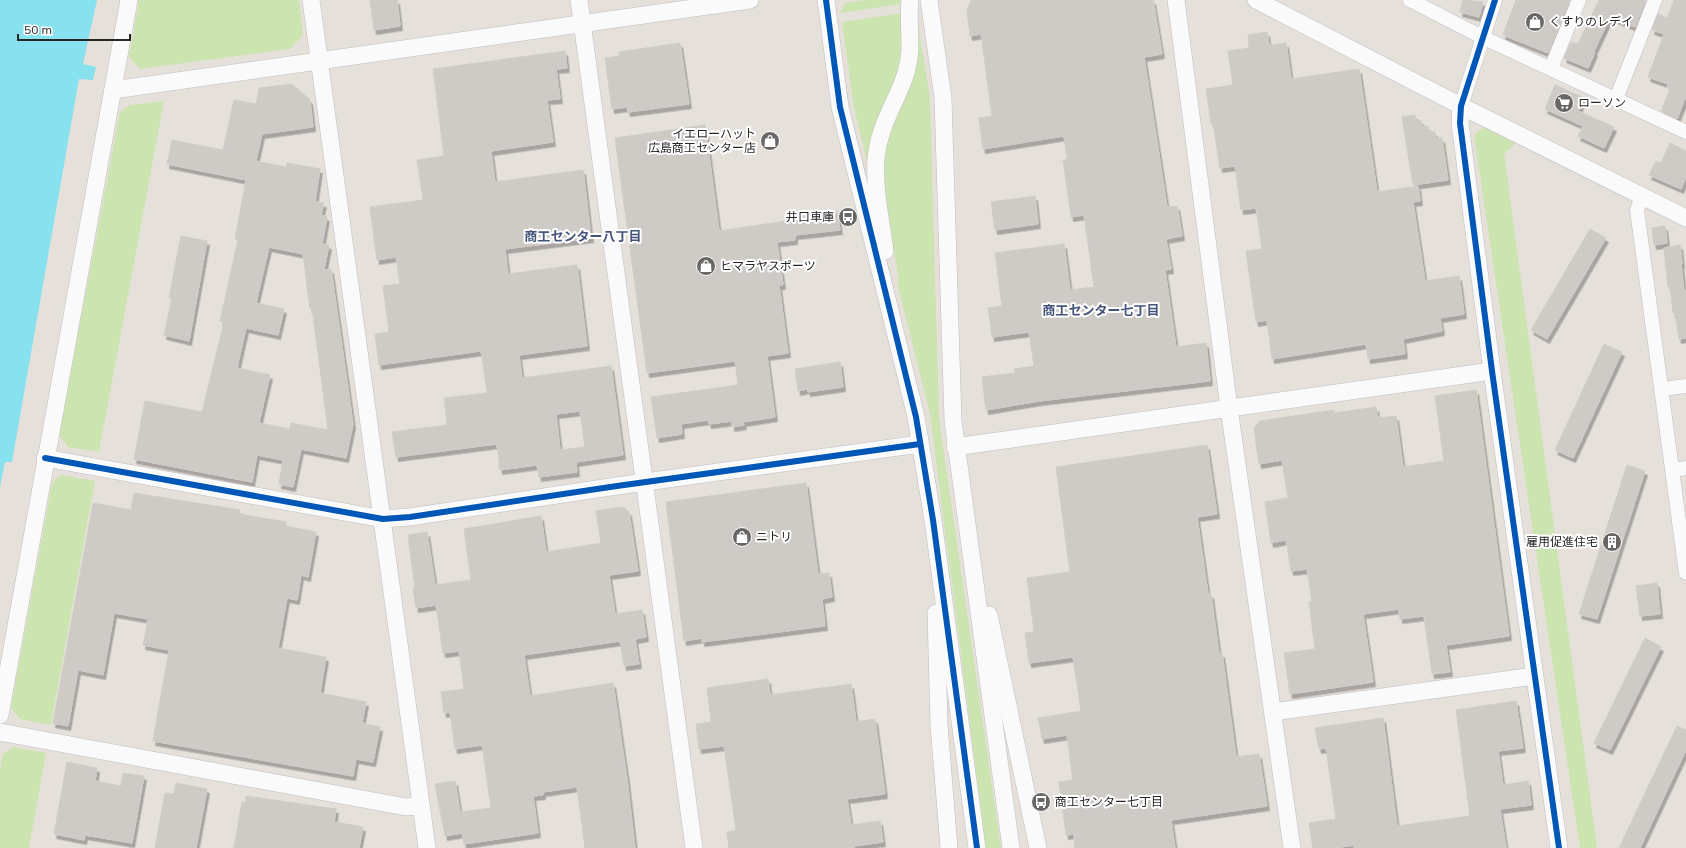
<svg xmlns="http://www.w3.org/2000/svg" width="1686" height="848" font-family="Mulish,'Noto Sans JP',sans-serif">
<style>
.green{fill:#cce4b0}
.water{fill:#88e1ef}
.building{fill:#cecac6;stroke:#d1ccc7;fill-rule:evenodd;filter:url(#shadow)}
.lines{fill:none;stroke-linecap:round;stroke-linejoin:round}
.minor-casing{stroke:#bebdbe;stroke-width:15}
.tertiary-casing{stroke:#bebdbe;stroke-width:18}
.minor{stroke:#fbfafa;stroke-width:14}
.tertiary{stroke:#fbfafa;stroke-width:17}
.cycleway-casing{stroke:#fff;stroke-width:8}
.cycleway{stroke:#0057b8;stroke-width:6}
.labels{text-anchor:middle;stroke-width:4;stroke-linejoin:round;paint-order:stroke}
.poi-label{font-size:12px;fill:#262626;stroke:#fff;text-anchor:start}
.neighbourhood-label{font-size:13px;font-weight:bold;fill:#44547a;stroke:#fff}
</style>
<defs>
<filter id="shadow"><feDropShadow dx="2.5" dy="4.5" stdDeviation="0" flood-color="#0004"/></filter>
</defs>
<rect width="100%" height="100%" fill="#e6e0db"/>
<g class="green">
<path d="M139,0h160l4,35 -13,14 -150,20 -11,-12z"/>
<path d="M864,0h36l1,4 -61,9 5,-10z"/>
<path d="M902,13c4,53 -17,98 -34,147l-1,1 -13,-53 -12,-86z"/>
<path d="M918,25l12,73 9,320 62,430h-15l-56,-434 -33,-132h2l-15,-97v-22l2,-21 31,-83z"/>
<path d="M164,101l-65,351 -31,-5 -9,-12 61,-323 10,-7z"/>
<path d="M1484,127l30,16 -2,4 -8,6 93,695h-17l-106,-713z"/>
<path d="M61,475l34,6 -44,244 -31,-6 -9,-11 41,-225z"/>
<path d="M13,747l33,6 -17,95h-29v-78l3,-16z"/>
</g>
<path class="water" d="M0,0h97l-14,64 13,3 -3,13 -14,-1 -67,383h-7l-5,25z"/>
<g class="building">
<path d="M370,0h27l3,26 -26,4z"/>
<path d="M971,0h182l9,54 -18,3 23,150 10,-1 5,30 -16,3 5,30 -6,1 11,77 30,-4 4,38 -171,20 -53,9 -4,-33 33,-4 -1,-4 20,-3 -5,-34 -37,5 -4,-29 14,-2 -7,-53 69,-9 6,46 24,-3 -10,-72 -13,2 -8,-57 4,-1 -3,-23 -81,13 -4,-31 13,-2 -11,-82 -11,2 -3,-26z"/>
<path d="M1463,0l20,2 -4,15 -19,-5z"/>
<path d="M1516,0h54l-22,53 -45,-18z"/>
<path d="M1599,0h47l-11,27 -25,-10 -16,34 1,1 -7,16 -24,-10 7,-16 7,2z"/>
<path d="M1674,0h12v96l-9,23 -16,-8 9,-22 -3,-1 1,-4 -20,-7 16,-43 -12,-4 6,-16 9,4z"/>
<path d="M1267,32l2,13 17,-2 5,36 68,-10 18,123 41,-6 2,15 -7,1 12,79 34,-5 5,38 -24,4 2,13 -39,8 2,15 -37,5 -2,-15 -94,15 -5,-39 -11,2 -10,-71 16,-2 -6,-41 -15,2 -6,-44 -15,2 -7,-45h-2l-5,-34 27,-4 -5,-34 21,-3 -1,-13z"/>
<path d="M680,43l9,61 -61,8 -1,-5 -15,2 -7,-51 15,-2 -1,-4z"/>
<path d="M565,51l2,17 -11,1 4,30 -13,1 6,42 -62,9 4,31 88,-12 8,68 -86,11 3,25 69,-9 10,81 -68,9 3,23 89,-12 12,89 -47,7 1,10 -38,5 -2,-12 -37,5 -3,-26 -101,13 -4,-25 55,-7 -3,-27 43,-5 -6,-42 -102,14 -4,-31 14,-2 -6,-46 17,-2 -4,-27 -19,3 -7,-53 53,-7 -6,-40 27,-4 -11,-87zM580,411l5,36 -25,3 -4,-36z"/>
<path d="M292,84l18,16 3,27 -51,7 -6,27 30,6 1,-4 33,6 -5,33 9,1 -3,12 6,2 -5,27 7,1 -5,25 7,-1 22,155 -7,34 -45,-9 -8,38 -14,-3 4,-24 -26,-5 -5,27 -118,-23 11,-58 57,11 22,-90 -4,-1 18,-81 -3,-1 11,-59 -79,-16 5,-24 51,10 11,-50 22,4 3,-16zM269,247l34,7 7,55 2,-1 16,122 -37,-7 -1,6 -31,-6 11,-48 -33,-7 9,-40 32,7 6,-26 -28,-6z"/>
<path d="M1555,85l29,13 -6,13 36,16 -10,21 -26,-12 5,-10 -38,-17z"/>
<path d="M1415,115v6l6,-1 1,7 6,-1 1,6h6l1,7 6,-1 6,42 -35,5 -11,-68z"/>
<path d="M705,125l14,106 80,-12v-2l38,-6 3,19 -45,5v5l-18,2 6,43h-4l9,68 -21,3 8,61 -32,5 1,3 -12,2v-6l-23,3 -1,-4 -27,4 1,10 -25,4 -6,-41 87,-12 -3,-24 -88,12 -32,-235z"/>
<path d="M1670,143l16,8v26l-5,12 -32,-14 7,-14 5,2z"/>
<path d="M1035,196l3,28 -43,6 -4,-28z"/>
<path d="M1665,226l2,17 -13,2 -2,-17z"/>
<path d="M1590,229l16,9 -59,101 -16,-9z"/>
<path d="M181,236l26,5 -18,100 -25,-6 8,-36 -3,-1z"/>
<path d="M1680,245l2,19h-1l3,27h2v47l-7,1 -4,-26h-2l-3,-27 -2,1 -4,-39z"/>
<path d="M1604,344l18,8 -49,106 -18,-8z"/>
<path d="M840,362l3,25 -35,5v-3l-10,2 -3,-22z"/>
<path d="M1476,390l33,246 -63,9 4,27 -18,2 -8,-58 -24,3 -1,-10 -36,5 10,68 -83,12 -6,-41 31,-4 -6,-47h3l-5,-33 -16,2 -5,-31 -15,3 -6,-41 23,-4 -6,-38 -23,4 -5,-36 6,-7 74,-11v3l42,-6 2,11 18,-2 7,51 41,-6 -9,-65z"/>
<path d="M1207,445l10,69 -20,3 11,77h3l8,60 3,-1 14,104 23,-3 8,52 -96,14 4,28h-100l-1,-14 -8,1 -7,-53 14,-2 -6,-45 -25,4 -4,-21 43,-7 -8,-54 -44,6 -4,-30 9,-1 -7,-54 43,-6 -14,-105z"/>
<path d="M1627,465l18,6 -48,148 -18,-5z"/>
<path d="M806,483l12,91 11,-1 3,24 -10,2 3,27 -123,16v-4l-18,3 -18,-139z"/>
<path d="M134,493l106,17 -1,4 47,8v4l30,6 -8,45 -7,-2 -4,25 -10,-2 -9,50 48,9 -6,36 46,9 -4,21 18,4 -7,35 -17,-3 -3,17 -200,-35 16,-91 -26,-5 5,-26 -34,-6 -11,62 -25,-5 -10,56 -15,-3 40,-220 38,7z"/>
<path d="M623,507l6,5 9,59 -29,4 6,39 27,-4 4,27 -11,2 4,25 -15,2 -4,-25 -96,14 6,41 83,-13 14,96 8,69h-50l-8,-61 -34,5v3l-10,1 5,37 -74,11 -2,-11 -17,3 -10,-52 20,-3 5,31 31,-4 -9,-63 -27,4 -5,-37 -6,1 -3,-21 23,-3 -5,-38 -16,2 -7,-48 -20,3 -3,-19 2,-1 -7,-53 19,-3 8,53 36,-5 -7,-51 77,-13 5,36 55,-9 -5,-32z"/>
<path d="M1657,583l3,31 -20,2 -4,-30z"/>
<path d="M1645,638l16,9 -51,103 -16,-7z"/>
<path d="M768,679l2,16 81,-11 5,38 19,-3 10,75 -38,5 4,26 29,-4 3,21 -29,4v2h-125l-2,-16 9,-2 -12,-84 -25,3 -3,-25 15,-2 -4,-34z"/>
<path d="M1516,701l7,47 -25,3 5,34 25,-4 3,24 -31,4 6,39h-152v-3l-20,3h-21l-4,-25 27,-4 -10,-71 -7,1 -4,-21 68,-10 14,108 73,-10 -14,-106z"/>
<path d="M1677,726l9,4v20l-46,98h-21z"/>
<path d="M67,762l30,6 -2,13 26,5 2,-13 21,3 -12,67 -47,-8 -1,5 -30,-6z"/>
<path d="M176,783l31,6 -11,59h-41l10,-55 9,1z"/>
<path d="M246,796l90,13 -2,13 29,5 -4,21h-125l8,-46 3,1z"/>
</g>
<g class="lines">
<defs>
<g id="minor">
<path d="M1410,0l72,37 204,95"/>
<path d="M1551,68l28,-68"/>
<path d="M1616,99l39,-99"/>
<path d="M1461,106l34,-106"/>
<path d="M1642,197l-5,13 49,363"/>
<path d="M1662,389l24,-3"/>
<path d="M1673,470l13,-2"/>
</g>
<g id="tertiary">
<path d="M311,0l116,848"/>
<path d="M579,0l115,848"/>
<path d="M826,0l14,107 76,310 17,103 44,328"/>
<path d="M929,0l14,98 10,323 58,427"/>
<path d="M1176,0l53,408 63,440"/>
<path d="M1256,0l205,106 225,112"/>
<path d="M113,90c212,-28 424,-61 637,-90"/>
<path d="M1461,106l-1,17 32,248 67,477"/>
<path d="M885,251c-4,-30 -11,-62 -9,-92 3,-35 20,-55 30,-86 8,-27 1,-47 4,-73"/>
<path d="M955,447l537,-76"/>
<path d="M45,458l338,61 27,-2 207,-31 303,-42"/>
<path d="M936,613l3,112 10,123"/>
<path d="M989,615l49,233"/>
<path d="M1273,712l261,-36"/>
<path d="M0,715l129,-715"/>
<path d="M0,732l406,75 15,-1"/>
</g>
</defs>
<use href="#minor" class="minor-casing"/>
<use href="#tertiary" class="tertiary-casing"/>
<use href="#minor" class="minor"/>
<use href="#tertiary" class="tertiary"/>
<defs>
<g id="cycleway">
<path d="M826,0l14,107 76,310 17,103 44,328"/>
<path d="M1495,0l-34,106 -1,17 32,248 67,477"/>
<path d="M45,458l338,61 27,-2 207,-31 303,-42"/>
</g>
</defs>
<use href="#cycleway" class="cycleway-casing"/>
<use href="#cycleway" class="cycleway"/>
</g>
<defs>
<symbol id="shop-disc" viewBox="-11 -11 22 22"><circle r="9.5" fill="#696765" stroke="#fff"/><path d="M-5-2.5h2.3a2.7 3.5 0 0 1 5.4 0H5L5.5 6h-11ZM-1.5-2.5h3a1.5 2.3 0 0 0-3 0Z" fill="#fff"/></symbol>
<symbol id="supermarket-disc" viewBox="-11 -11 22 22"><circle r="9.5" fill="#696765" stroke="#fff"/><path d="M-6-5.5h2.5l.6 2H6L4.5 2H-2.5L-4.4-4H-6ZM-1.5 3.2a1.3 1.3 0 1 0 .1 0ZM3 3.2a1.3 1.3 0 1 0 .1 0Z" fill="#fff"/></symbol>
<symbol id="bus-disc" viewBox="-11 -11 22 22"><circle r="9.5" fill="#696765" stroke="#fff"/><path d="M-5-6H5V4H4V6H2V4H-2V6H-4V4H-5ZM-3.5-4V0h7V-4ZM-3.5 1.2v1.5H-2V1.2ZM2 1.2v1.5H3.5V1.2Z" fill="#fff"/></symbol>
<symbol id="building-disc" viewBox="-11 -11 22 22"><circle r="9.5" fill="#696765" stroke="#fff"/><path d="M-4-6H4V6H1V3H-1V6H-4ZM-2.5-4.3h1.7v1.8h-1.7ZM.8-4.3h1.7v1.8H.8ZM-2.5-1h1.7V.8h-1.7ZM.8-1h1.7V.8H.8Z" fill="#fff"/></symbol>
</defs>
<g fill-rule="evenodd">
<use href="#shop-disc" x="1524" y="11" width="22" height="22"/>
<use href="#supermarket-disc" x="1553" y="92" width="22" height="22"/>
<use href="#shop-disc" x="759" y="130" width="22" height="22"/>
<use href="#bus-disc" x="837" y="206" width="22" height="22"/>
<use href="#shop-disc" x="695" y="255" width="22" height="22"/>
<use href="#shop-disc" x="731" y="526" width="22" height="22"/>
<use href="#building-disc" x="1601" y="531" width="22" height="22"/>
<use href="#bus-disc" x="1030" y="791" width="22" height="22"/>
</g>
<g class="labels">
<g class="poi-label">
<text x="1549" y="26">くすりのレデイ</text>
<text x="1578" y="107">ローソン</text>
<text x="756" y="138" text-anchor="end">イエローハット<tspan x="756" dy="14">広島商工センター店</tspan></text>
<text x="834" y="221" text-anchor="end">井口車庫</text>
<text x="720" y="270">ヒマラヤスポーツ</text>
<text x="756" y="541">ニトリ</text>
<text x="1598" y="546" text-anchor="end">雇用促進住宅</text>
<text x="1055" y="806">商工センター七丁目</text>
</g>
<g class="neighbourhood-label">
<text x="583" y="241">商工センター八丁目</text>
<text x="1101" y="315">商工センター七丁目</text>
</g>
</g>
<path d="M18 34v6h112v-6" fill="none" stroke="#262626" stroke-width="2"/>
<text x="24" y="34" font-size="12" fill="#262626" stroke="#ffffff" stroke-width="3" paint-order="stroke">50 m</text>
</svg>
